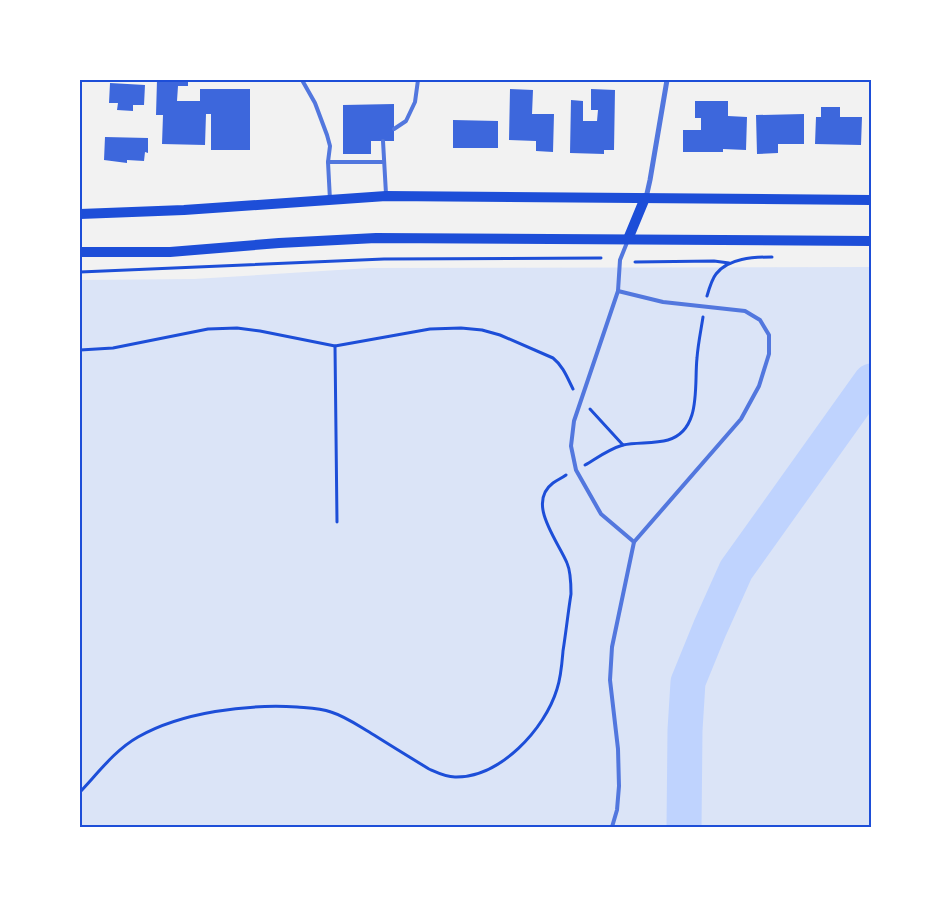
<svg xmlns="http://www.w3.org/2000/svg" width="951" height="907" font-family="'Work Sans',sans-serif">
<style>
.green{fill:#dbe4f7}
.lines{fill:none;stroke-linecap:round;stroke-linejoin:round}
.river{stroke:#bfd3fe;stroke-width:35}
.building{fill:#3d67dc}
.path{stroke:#1d4ed8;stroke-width:3}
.service{stroke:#5277de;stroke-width:4}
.minor{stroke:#5277de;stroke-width:5}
.secondary{stroke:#1d4ed8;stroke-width:10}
.neatline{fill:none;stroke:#1d4ed8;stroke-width:2}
</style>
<rect width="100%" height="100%" fill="#f2f2f2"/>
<path class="green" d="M871,267v560h-791v-547l114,-1 176,-11z"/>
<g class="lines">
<path class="river" d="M684,827l1,-97 3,-48 22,-54 26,-58 135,-189"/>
</g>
<g class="building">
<path d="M157,80h31v6h-10l-1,15h23v-12h50v61h-39v-36h-5l-1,31 -43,-1 1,-29h-7z"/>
<path d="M110,83l35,2 -1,20h-11v6l-16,-1 1,-7h-9z"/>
<path d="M510,89l23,1 -1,24h22l-1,38 -17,-1v-10l-27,-1z"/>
<path d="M591,89l24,1 -1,60h-10v4l-34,-1 1,-53 12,1v20h14l1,-11h-7z"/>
<path d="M695,101h33v15l19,1 -1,33 -23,-1v3h-40v-22h18v-12h-6z"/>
<path d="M394,104v37h-23v13h-28v-49z"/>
<path d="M821,107h19v10h22l-1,28 -46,-1 1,-27h5z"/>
<path d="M804,114v30h-26v9l-21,1 -1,-39z"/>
<path d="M453,120l45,1v27h-45z"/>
<path d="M105,137l43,1v15l-3,-1 -1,9 -17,-1v3l-23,-3z"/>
</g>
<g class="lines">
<g class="path">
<path d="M635,262l79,-1 15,2"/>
<path d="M80,272l304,-13 217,-1"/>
<path d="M707,296c2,-7 5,-17 9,-22 12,-16 38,-17 56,-17"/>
<path d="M335,346l2,176"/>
<path d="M80,350l33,-2 95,-19 29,-1 23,3 75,15 95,-17 31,-1 21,2 18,5 53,23c10,8 14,19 20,31"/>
<path d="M590,409l33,36"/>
<path d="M585,465c12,-7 24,-16 38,-20 14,-3 31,-1 45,-5 34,-10 26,-55 29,-82 1,-14 4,-28 6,-41"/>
<path d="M80,792c18,-19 35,-42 58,-55 44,-25 109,-33 159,-30 12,1 23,1 34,5 16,5 29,15 43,23 19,12 37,23 55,34 9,4 17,8 26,8 45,1 90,-48 102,-88 4,-12 5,-26 6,-38 3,-19 5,-38 8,-57 0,-10 0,-22 -4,-31 -9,-22 -41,-60 -14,-80 4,-3 9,-5 13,-8"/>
</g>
<g class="service">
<path d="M302,80l13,23 12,32 3,11 -2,16 2,38"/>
<path d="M394,129l12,-8 9,-19 3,-22"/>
<path d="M383,141l3,53"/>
<path d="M328,162h56"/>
<path d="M628,240l-8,20 -2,31 -44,130 -3,25 5,24 25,44 33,28"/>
<path d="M612,827l5,-17 2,-24 -1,-37 -8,-69 2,-33 22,-105 107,-123 18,-33 10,-32v-19l-9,-15 -15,-9 -82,-9 -45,-11"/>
</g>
<path class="minor" d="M646,198l4,-18 17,-100"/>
<g class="secondary">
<path d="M80,214l104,-4 202,-14 485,4"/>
<path d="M628,239l17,-41"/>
<path d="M80,252h90l109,-9 97,-5 495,3"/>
</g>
</g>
<rect width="951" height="907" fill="none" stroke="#ffffff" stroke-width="162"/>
<rect x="81" y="81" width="789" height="745" class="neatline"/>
</svg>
